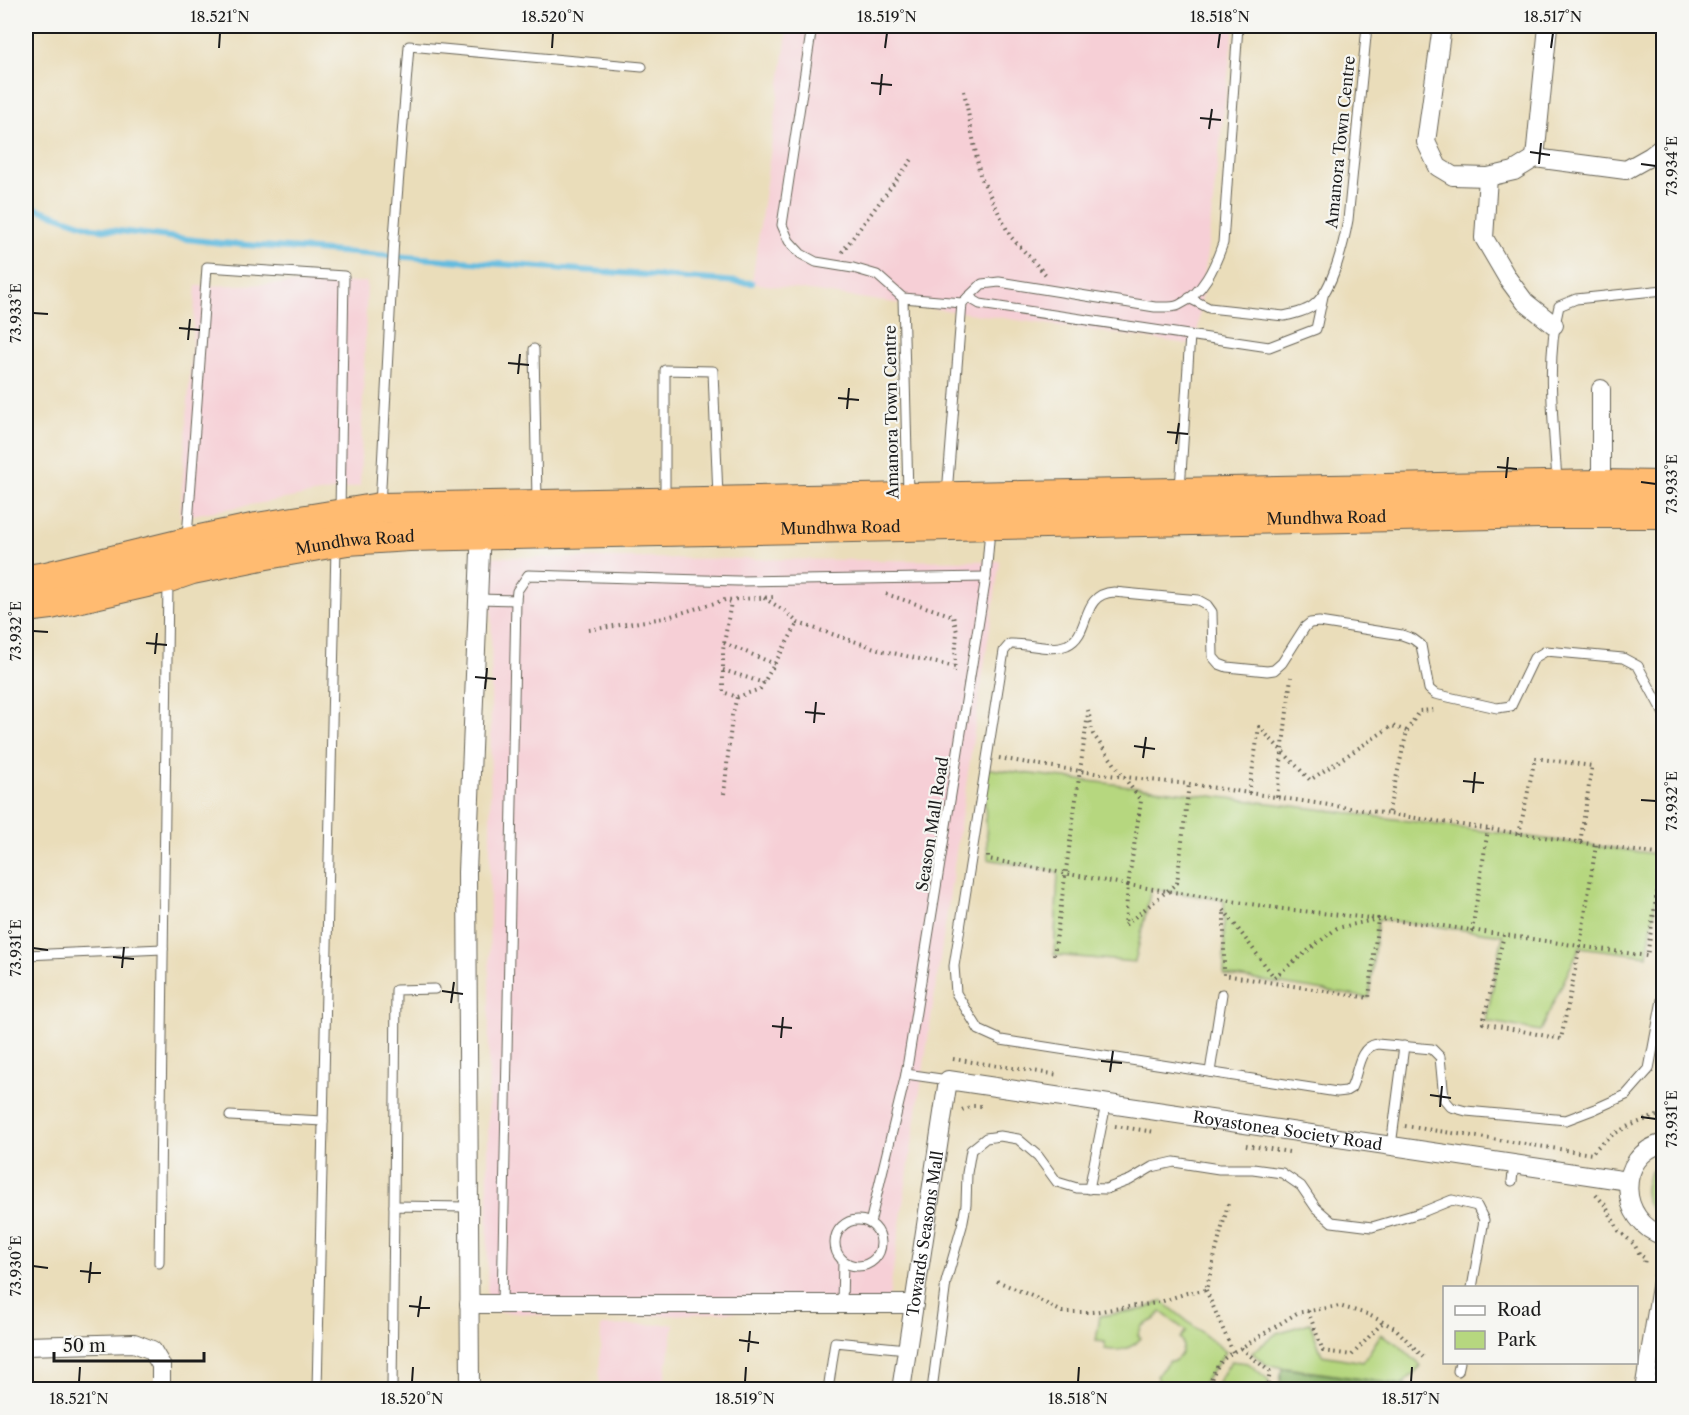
<svg xmlns="http://www.w3.org/2000/svg" width="1689" height="1415" font-family="'Libre Caslon Text',serif">
<style>
.built{fill:#f6cfd6}
.green{fill:#b6d77f;stroke:#697a4e;stroke-width:1.5}
.forest{fill:#90b86e;stroke:#566a45;stroke-width:1.5}
.lines{fill:none;stroke-linecap:round;stroke-linejoin:round}
.stream{stroke:#62bbdf;stroke-width:6}
.service-casing{stroke:#646053;stroke-width:11}
.minor-casing{stroke:#646053;stroke-width:20}
.trunk-casing{stroke:#646053;stroke-width:32}
.path{stroke:#646053;stroke-width:4;stroke-dasharray:1.5 4.5;stroke-linecap:butt}
.service{stroke:#fff;stroke-width:9}
.minor{stroke:#fff;stroke-width:18}
.trunk{stroke:#ffbb71;stroke-width:30}
.ticks{fill:none;stroke:#1c1c1c;stroke-width:2}
.labels{text-anchor:middle;stroke-width:4.5;stroke-linejoin:round;paint-order:stroke}
.street-label{font-size:16px;fill:#1c1c1c;stroke:#f6f6f2}
.neatline{fill:none;stroke:#1c1c1c;stroke-width:2}
.ticks-label{font-size:15px;text-anchor:middle;fill:#1c1c1c}
</style>
<rect width="100%" height="100%" fill="#f6f6f2"/>
<filter id="ink" filterUnits="userSpaceOnUse"><feTurbulence type="fractalNoise" baseFrequency=".0167" numOctaves="2"/><feDisplacementMap in="SourceGraphic" scale="12" xChannelSelector="R" yChannelSelector="G"/><feConvolveMatrix kernelMatrix="1 2 1 2 8 2 1 2 1" color-interpolation-filters="sRGB"/></filter>
<filter id="wash" filterUnits="userSpaceOnUse"><feTurbulence type="fractalNoise" baseFrequency=".008" numOctaves="4" result="noise"/><feDisplacementMap in="SourceGraphic" scale="24" xChannelSelector="R" yChannelSelector="G"/><feGaussianBlur stdDeviation="1.35" result="paint"/><feColorMatrix in="noise" values="0 0 0 0 0 0 0 0 0 0 0 0 0 0 0 0 0 1.4 0 .05"/><feComposite in="paint" operator="in"/></filter>
<g filter="url(#wash)">
<rect width="100%" height="100%" fill="#eaddba"/>
<g class="built">
<path d="M788,26h446l-38,319 -444,-62z"/>
<path d="M367,282l-7,204 -180,31 16,-231z"/>
<path d="M492,557l508,4 -112,743 -295,15 -106,-8z"/>
<path d="M674,1324l-11,65h-64l2,-63z"/>
</g>
<g class="green">
<path d="M983,768l359,44 321,43 -16,101 -67,-9 -40,84 -54,-10 17,-86 -125,-16 -9,79 -145,-23v-75l-73,-11 -16,73 -81,-7 4,-83 -70,-13z"/>
<path d="M1663,1160v59c-25,-14 -23,-44 0,-59z"/>
<path d="M1162,1301l64,51 -22,30 -2,7h-39l-7,-13 13,-15h5c8,-5 12,-15 6,-23l6,-7 -25,-19 -7,8 -12,6 -4,9 3,3c-9,11 -21,14 -36,11v-7l-9,-1 4,-25 45,-7z"/>
<path d="M1310,1323l12,32 41,7 18,-28 17,10 23,22 -19,19 -135,-20 -15,-12 25,-20z"/>
<path d="M1231,1361l17,2 21,17 -2,9h-50l1,-7z"/>
</g>
<path class="forest" d="M1282,1368l149,21h-152z"/>
<g class="lines">
<path class="stream" d="M26,205l67,23 128,15 531,40"/>
</g>
</g>
<g filter="url(#ink)">
<g class="lines">
<defs>
<g id="service">
<path d="M812,26l-30,199 7,16 12,13 15,8 37,6 24,7 26,23 59,5"/>
<path d="M968,297l12,7 289,43 47,-18 7,-33"/>
<path d="M903,298l5,196"/>
<path d="M1189,298l20,10 75,8c10,-2 24,-5 31,-12 18,-15 29,-62 33,-84l19,-194"/>
<path d="M534,349l3,151"/>
<path d="M1557,482c-3,-56 -12,-122 2,-176l17,-7 88,-9"/>
<path d="M1180,489l10,-154"/>
<path d="M947,494l15,-191 20,-19 17,-2 156,25c8,0 18,1 24,-2 24,-11 36,-39 44,-62l15,-217"/>
<path d="M665,498v-128l48,1 5,126"/>
<path d="M380,506l14,-269 15,-191 233,21"/>
<path d="M187,537l20,-270 137,9 -4,235"/>
<path d="M478,599l38,1 1,-9 11,-16 210,6 248,-4"/>
<path d="M1664,714l-26,-48 -15,-8 -77,-7 -12,7 -23,48 -14,2 -62,-14 -6,-5 -8,-44 -8,-6 -11,-4 -83,-13 -9,1 -5,4 -23,36 -8,7 -7,1 -40,-4 -8,-3 -6,-7 -1,-45 -5,-7 -9,-5 -84,-8c-35,2 -22,42 -47,53 -17,7 -39,-2 -57,-1l-6,7 -50,315 2,27 23,37 22,10 336,52 9,-1 5,-3c8,-16 6,-40 26,-44l55,5 8,8 4,42 7,8 15,4 100,9 29,-11 31,-14 23,-26 15,-80"/>
<path d="M26,955l137,-6"/>
<path d="M1210,1072l12,-78"/>
<path d="M906,1074l42,6"/>
<path d="M230,1116l93,5"/>
<path d="M1391,1146l13,-100"/>
<path d="M1512,1181l2,-16"/>
<path d="M1089,1189l17,-85"/>
<path d="M394,1206l2,-216 39,-1"/>
<circle cx="858" cy="1243" r="23"/>
<path d="M870,1223l36,-149 80,-497 4,-48"/>
<path d="M159,1263l9,-681"/>
<path d="M502,1304l14,-704"/>
<path d="M842,1304l1,-43"/>
<path d="M1458,1371l2,-9"/>
<path d="M317,1390l19,-843"/>
<path d="M392,1390l2,-184 74,1"/>
<path d="M828,1390l7,-48 72,7"/>
<path d="M932,1390l14,-108 16,-56 4,-21 1,-32 4,-23 15,-12 14,-2 18,3 20,17 19,26 20,6 29,1 24,-9 22,-13 22,-5 45,7h34l29,4 19,13 15,22 16,14 40,5 48,-14 32,-13 25,6 7,14 -12,68"/>
</g>
<g id="minor">
<path d="M1442,26l-16,116 12,25 15,9 35,1 26,-6 21,-13 91,12 25,-14 13,-10"/>
<path d="M1535,158l13,-132"/>
<path d="M1488,177l-4,61 24,41 17,23 29,23"/>
<path d="M1601,485v-96"/>
<path d="M1664,1143c-49,12 -46,79 0,93"/>
<path d="M469,1304h445"/>
<path d="M26,1346l108,-3 18,7 9,15v25"/>
<path d="M470,1390l-3,-518 14,-345"/>
<path id="s1" d="M901,1390l47,-310 680,101"/>
<path d="M1644,1390l20,-121"/>
</g>
<g id="trunk">
<path d="M26,580l20,-3 140,-34 71,-15 123,-20 1221,-23 63,1"/>
<path id="s2" d="M26,607l25,-3 118,-27 23,-8 69,-14 86,-15 62,-4 1131,-23h124"/>
</g>
</defs>
<use href="#service" class="service-casing"/>
<use href="#minor" class="minor-casing"/>
<use href="#trunk" class="trunk-casing"/>
<g class="path">
<path d="M964,91l16,84 30,61 37,40"/>
<path d="M842,252l71,-94"/>
<path d="M886,594l67,22 4,16 -3,40"/>
<path d="M764,598l21,13 13,12 86,28 71,16"/>
<path d="M589,630l75,-12 61,-18 49,-3"/>
<path d="M724,643l51,21"/>
<path d="M723,670l41,13"/>
<path d="M737,697l23,-8 38,-66"/>
<path d="M1407,731l12,-20 15,-1"/>
<path d="M999,758c63,11 126,20 190,26l474,71 -16,101 -210,-31 -154,-16 -155,-24 13,-84 -48,-67 -5,-24"/>
<path d="M1249,793l10,-66 51,53 82,-54 15,5 -19,83"/>
<path d="M724,794l8,-78 5,-19 -14,-5v-42l8,-48 -3,-1"/>
<path d="M1277,797l14,-120"/>
<path d="M1519,834l16,-76 57,8 -12,77"/>
<path d="M988,856v3l140,26 -3,40 52,-42 12,-99"/>
<path d="M1224,910l50,67 63,-49 41,-9 -9,79 -145,-23z"/>
<path d="M1472,931l16,-102"/>
<path d="M1504,935l-21,88 78,16 19,-93 16,-101"/>
<path d="M1054,955l34,-241"/>
<path d="M953,1059l106,16"/>
<path d="M962,1110l11,-4h10"/>
<path d="M1115,1126l40,6"/>
<path d="M1405,1126l187,28c15,-22 47,-33 72,-40"/>
<path d="M1246,1145l43,7"/>
<path d="M1596,1195l9,10 14,26 15,13 6,11 5,3 -1,7"/>
<path d="M997,1281l37,16 28,15h30l65,-9 30,-10 19,-3 22,-86"/>
<path d="M1206,1290l27,62"/>
<path d="M1308,1311l15,40 29,4 31,-33"/>
<path d="M1208,1390c5,-21 13,-33 33,-42"/>
<path d="M1267,1390l3,-18 -29,-24 56,-35 42,-7 28,8 28,14 28,29"/>
</g>
<use href="#service" class="service"/>
<use href="#minor" class="minor"/>
<use href="#trunk" class="trunk"/>
</g>
</g>
<path class="ticks" d="M219,48l1,-15M552,48l1,-15M885,48l2,-15M1218,48l2,-15M1551,48l2,-15M871,83l21,2M880,95l2,-21M1200,118l21,2M1209,129l3,-20M1530,152l20,3M1539,164l2,-21M1641,164l15,2M33,313l15,1M179,328l21,2M188,340l2,-21M508,363l21,2M518,374l2,-20M838,398l21,2M847,409l2,-21M1167,432l21,2M1176,444l3,-21M1497,467l20,2M1506,478l2,-21M1641,482l15,2M33,631l15,1M146,643l21,2M155,654l2,-21M475,677l21,2M485,689l2,-21M805,712l20,2M814,723l2,-21M1134,746l21,3M1143,758l3,-21M1463,781l21,2M1473,793l2,-21M1641,800l15,1M33,948l15,2M113,957l21,2M122,968l2,-21M442,991l21,3M451,1003l3,-21M772,1026l20,2M781,1038l2,-21M1101,1061l21,2M1110,1072l3,-21M1430,1095l21,3M1440,1107l2,-21M1641,1117l15,2M33,1266l15,2M80,1271l21,2M89,1283l2,-21M409,1306l21,2M418,1317l3,-21M739,1340l20,3M748,1352l2,-21M79,1382l1,-15M412,1382l1,-15M745,1382l1,-15M1078,1382l1,-15M1411,1382l1,-15"/>
<g class="labels">
<g class="street-label">
<text transform="translate(1340 142) rotate(-84)" y="6">Amanora Town Centre</text>
<text transform="translate(891 412) rotate(-91)" y="6">Amanora Town Centre</text>
<text dy="6" stroke="none"><textPath href="#s2" startOffset="1308">Mundhwa Road</textPath></text>
<text dy="6" stroke="none"><textPath href="#s2" startOffset="822">Mundhwa Road</textPath></text>
<text dy="6" stroke="none"><textPath href="#s2" startOffset="336">Mundhwa Road</textPath></text>
<text transform="translate(932 824) rotate(-81)" y="6">Season Mall Road</text>
<text dy="6" stroke="none"><textPath href="#s1" startOffset="657">Royastonea Society Road</textPath></text>
<text dy="6" stroke="none"><textPath href="#s1" startOffset="158">Towards Seasons Mall</textPath></text>
</g>
</g>
<rect width="1689" height="1415" fill="none" stroke="#f6f6f2" stroke-width="66"/>
<rect x="1443" y="1286" width="195" height="78" fill="#f6f6f2" stroke="#9f9f9c" stroke-width="1.5"/>
<rect x="1455" y="1306" width="30" height="9" fill="#ffffff" stroke="#9f9f9c" stroke-width="1.5"/>
<text x="1497" y="1316" font-size="18" fill="#1c1c1c">Road</text>
<rect x="1455" y="1331" width="30" height="18" fill="#b6d77f" stroke="#9f9f9c" stroke-width="1.5"/>
<text x="1497" y="1346" font-size="18" fill="#1c1c1c">Park</text>
<path d="M54 1352v9h150v-9" fill="none" stroke="#1c1c1c" stroke-width="3"/>
<text x="63" y="1352" font-size="18" fill="#1c1c1c" stroke="#f6f6f2" stroke-width="4.5" paint-order="stroke">50 m</text>
<rect x="33" y="33" width="1623" height="1349" class="neatline"/>
<g class="ticks-label">
<text x="220" y="22">18.521°N</text>
<text x="553" y="22">18.520°N</text>
<text x="887" y="22">18.519°N</text>
<text x="1220" y="22">18.518°N</text>
<text x="1553" y="22">18.517°N</text>
<text transform="translate(1672 166) rotate(-90)" y="5">73.934°E</text>
<text transform="translate(16 313) rotate(-90)" y="5">73.933°E</text>
<text transform="translate(1672 484) rotate(-90)" y="5">73.933°E</text>
<text transform="translate(16 631) rotate(-90)" y="5">73.932°E</text>
<text transform="translate(1672 801) rotate(-90)" y="5">73.932°E</text>
<text transform="translate(16 948) rotate(-90)" y="5">73.931°E</text>
<text transform="translate(1672 1119) rotate(-90)" y="5">73.931°E</text>
<text transform="translate(16 1266) rotate(-90)" y="5">73.930°E</text>
<text x="79" y="1404">18.521°N</text>
<text x="412" y="1404">18.520°N</text>
<text x="745" y="1404">18.519°N</text>
<text x="1078" y="1404">18.518°N</text>
<text x="1411" y="1404">18.517°N</text>
</g>
</svg>
